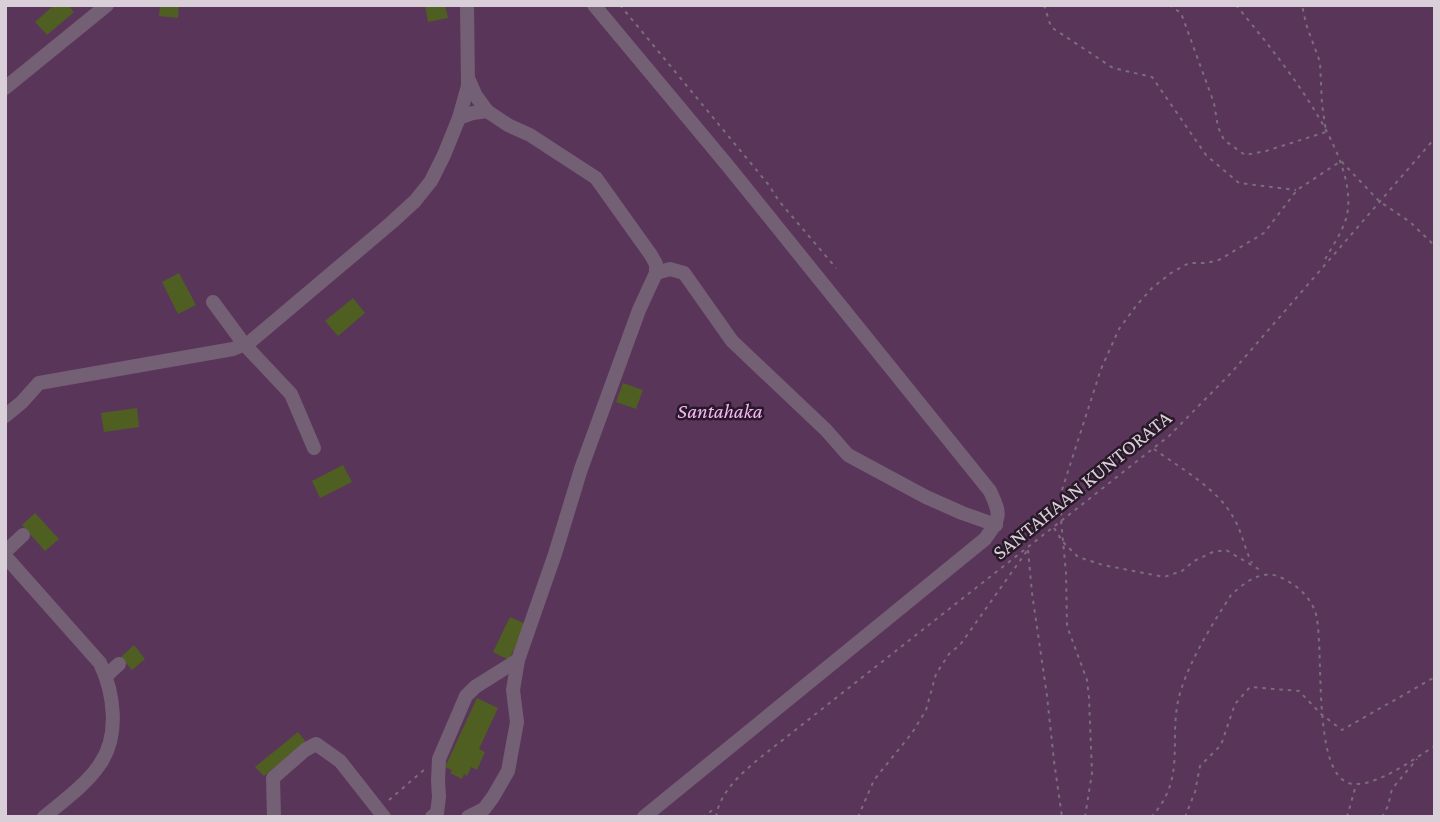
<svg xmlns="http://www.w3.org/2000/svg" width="1440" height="822" font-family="'Crimson Pro',serif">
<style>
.green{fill:#5a355a}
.building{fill:#4f5e21}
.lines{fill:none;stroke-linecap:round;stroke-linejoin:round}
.path{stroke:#7a6e7a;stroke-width:2;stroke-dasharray:3.5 5;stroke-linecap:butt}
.minor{stroke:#746074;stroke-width:14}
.labels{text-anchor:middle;stroke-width:5;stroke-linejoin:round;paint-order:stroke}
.park-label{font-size:21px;font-style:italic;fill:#f7b3f7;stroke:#271927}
.street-label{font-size:21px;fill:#d8cfd8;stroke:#271927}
</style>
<rect width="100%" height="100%" fill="#312230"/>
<rect class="green" x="5" y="5" width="1430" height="812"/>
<g class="building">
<path d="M54,5h14l6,7 -27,23 -12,-13z"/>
<path d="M160,5h19l-1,13 -19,-2z"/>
<path d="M425,5h20l3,13 -20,4z"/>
<path d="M179,273l17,32 -18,9 -16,-32z"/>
<path d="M353,298l12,15 -27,23 -13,-15z"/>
<path d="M623,383l20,7 -7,19 -20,-7z"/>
<path d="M137,408l2,19 -35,5 -3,-19z"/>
<path d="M343,465l9,17 -32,16 -8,-17z"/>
<path d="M35,513l24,26 -14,12 -23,-26z"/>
<path d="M510,617l16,7 -17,36 -16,-8z"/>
<path d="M134,645l11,14 -13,11 -11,-13z"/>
<path d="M477,698l21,10 -19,41 6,3 -8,18 -6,-3 -4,9 -3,-2 -2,5 -12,-6 2,-3 -7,-3z"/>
<path d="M298,732l8,10 -42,34 -9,-9z"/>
</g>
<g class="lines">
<g class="path">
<path d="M620,5l148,179 11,17 57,67"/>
<path d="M1044,5l7,22 62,41 39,9 54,78 33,28 57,7"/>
<path d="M1169,5l12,8 33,90 4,24 6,13 21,15 21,-4 60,-19 -4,-28 -2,-42 -14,-38 -4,-19"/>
<path d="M1236,5c38,47 124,147 111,210 -4,17 -16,33 -24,48"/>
<path d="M1154,449c26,19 64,40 79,68 9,14 11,31 19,46"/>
<path d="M1054,528l9,14 15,15 25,8 61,12 18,-6 12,-10 19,-9 13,-2 34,20"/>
<path d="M1028,550l4,43 15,103 7,65 8,56"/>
<path d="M389,800l36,-31"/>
<path d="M702,817l14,-9"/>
<path d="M716,817c4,-26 26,-44 45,-60l408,-321 63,-64 203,-234"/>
<path d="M858,817l16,-37 38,-47 14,-23 10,-36 13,-20 11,-9 69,-97"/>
<path d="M1085,817l7,-44 -3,-75 -2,-18 -20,-54 -1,-53 -5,-53 1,-30 39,-121 18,-40 17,-23 16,-18 19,-15 18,-10h17l13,-3 45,-27 33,-43 44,-29 38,40 31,21 25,24"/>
<path d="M1151,817c38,-40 15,-81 30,-127 10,-32 32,-67 50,-95 14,-13 32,-27 51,-17 15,7 27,18 33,33 11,31 -6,171 39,173 26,1 59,-25 81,-38"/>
<path d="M1185,817l10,-25 5,-26 21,-21 14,-41 15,-17 49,4 22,23 21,16 93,-53"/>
<path d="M1347,817l9,-32"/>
<path d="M1382,817l6,-11 4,-17 25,-30"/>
<path d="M1434,817h1"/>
</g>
<g class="minor">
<path d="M594,5l134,161 262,325c11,24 11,26 -5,48l-341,278"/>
<path d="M468,78l8,18 11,15"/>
<path d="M5,88l102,-83"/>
<path d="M459,118l14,-5 14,-2 21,14 22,10 66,43 55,77 5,9v9"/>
<path d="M213,302l31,42 47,50 23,54"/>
<path d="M5,416l17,-14 17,-19 194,-34 17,-7 141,-119 24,-22 16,-20 13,-26 15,-37 9,-32 -1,-81"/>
<path d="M5,552l18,-17"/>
<path d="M5,556l95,107c14,30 20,72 0,101 -13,20 -38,38 -56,53"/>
<path d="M106,676l13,-12"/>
<path d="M274,817l-1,-39 32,-28 11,-6 24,17 44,56"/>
<path d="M432,817l5,-4 2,-16 -1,-16 1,-22 27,-63 9,-9 43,-27"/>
<path d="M468,817l16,-8 9,-12 15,-26 9,-49 -4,-32 5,-30 37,-106 26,-85 58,-159 17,-37 14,-4 14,4 48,68 94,89 22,25 78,42 36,16 34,12"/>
</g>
</g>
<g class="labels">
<g class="park-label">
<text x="720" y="418">Santahaka</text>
</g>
<g class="street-label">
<text transform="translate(1082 485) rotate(-39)" y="7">SANTAHAAN KUNTORATA</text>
</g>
</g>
<rect width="1440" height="822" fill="none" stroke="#d8cfd8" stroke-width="14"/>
</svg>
